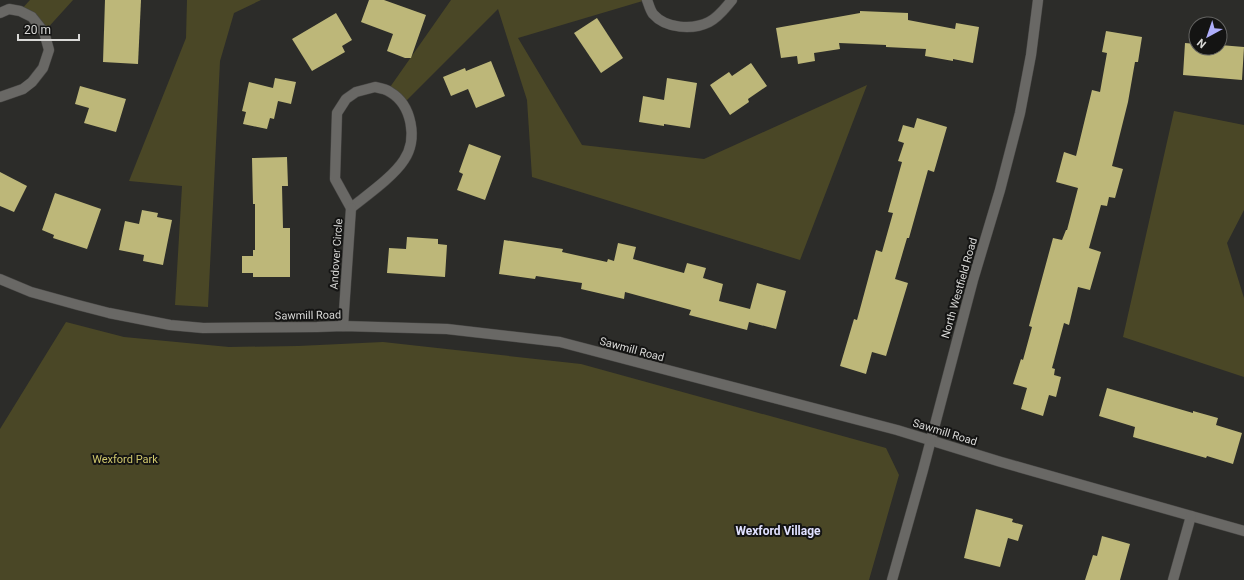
<svg xmlns="http://www.w3.org/2000/svg" width="1244" height="580" font-family="Roboto,sans-serif">
<style>
.green{fill:#4a4726}
.building{fill:#bdb779}
.lines{fill:none;stroke-linecap:round;stroke-linejoin:round}
.street-casing{stroke:#484745;stroke-width:11}
.street{stroke:#696865;stroke-width:10}
.labels{text-anchor:middle;stroke-width:4;stroke-linejoin:round;paint-order:stroke}
.street-label{font-size:11px;fill:#d9d9d7;stroke:#141413}
.park-label{font-size:11px;fill:#d0c76d;stroke:#141413}
.neighbourhood-label{font-size:12px;font-weight:bold;fill:#e0e1ff;stroke:#141413}
</style>
<rect width="100%" height="100%" fill="#2c2c29"/>
<g class="green">
<path d="M30,0h43l-29,32 -24,-21z"/>
<path d="M187,0h74l-27,13 -14,48 -12,246 -33,-2 7,-119 -53,-5 57,-143z"/>
<path d="M451,0h195l-128,38 64,107 122,14 163,-74 -67,175 -268,-83 -5,-77 -29,-91 -95,95 -15,-14z"/>
<path d="M1174,111l70,14v85l-17,33 17,55v79l-121,-40z"/>
<path d="M66,322l58,15 105,10 69,-1 85,-4 198,22 305,84 13,27 -30,105h-869v-151z"/>
</g>
<g class="building">
<path d="M105,0h36l-3,64 -35,-2z"/>
<path d="M369,0h15l42,15 -15,43h-6l-18,-7 6,-17 -32,-12z"/>
<path d="M860,11l48,2v7l47,9 1,-6 23,4 -6,36 -20,-4v2l-28,-5 1,-7 -40,-2v-2l-47,-2 1,6 -26,4 1,8 -17,3 -1,-8 -16,2 -5,-30 84,-15z"/>
<path d="M336,13l16,27 -10,6 3,6 -33,19 -20,-32z"/>
<path d="M597,18l26,40 -22,15 -27,-40z"/>
<path d="M1106,31l36,6 -4,25h-3l-7,40 -16,64 11,3 -8,29 -6,-1 -2,9 -6,-1 -12,43 12,4 -11,38 -12,-3 -9,38 -5,-2 -12,45 3,1 -1,6 7,2 -5,20 -7,-2 -6,21 -22,-7 6,-21 -14,-4 8,-25 2,1 9,-33 -3,-1 24,-88 9,2 4,-10h1l11,-42 -22,-6 8,-30 12,4 16,-66 8,2 7,-39 -5,-1z"/>
<path d="M1185,43l11,1v4h24v-3l24,2 -2,33 -59,-5z"/>
<path d="M491,61l14,35 -29,12 -8,-19 -17,7 -8,-19 22,-9 1,3z"/>
<path d="M751,63l16,23 -19,13 1,3 -19,13 -20,-30 19,-13 3,4z"/>
<path d="M275,78l21,4 -5,22 -13,-3 -4,18 -4,-1 -3,11 -24,-5 3,-12 -4,-1 7,-29 24,6z"/>
<path d="M667,78l30,5 -7,45 -26,-4v2l-25,-4 4,-26 21,4z"/>
<path d="M80,86l46,13 -10,33 -32,-9 5,-15 -14,-4z"/>
<path d="M917,118l30,9 -13,45 -6,-2 -19,68h-2l-12,41 13,4 -22,73 -14,-4 -6,22 -26,-8 14,-47 3,1 19,-70 6,2 11,-39 -5,-1 14,-50 -4,-1 6,-18 -6,-2 5,-16 11,3z"/>
<path d="M469,144l32,12 -16,44 -28,-10 6,-16 -4,-2z"/>
<path d="M287,157l1,29h-6l1,42h7v49h-37v-4h-11v-17h11v-6h2v-46h-2l-1,-46z"/>
<path d="M0,172l27,14 -13,26 -14,-6z"/>
<path d="M55,193l46,16 -14,40 -34,-11 1,-3 -12,-5z"/>
<path d="M142,210l16,3 -1,4 15,3 -9,45 -20,-4 1,-6 -25,-5 6,-29 14,3z"/>
<path d="M407,237l31,2v5l9,1 -2,32 -58,-4 2,-25 17,1z"/>
<path d="M504,240l59,9 -1,3 45,10 1,-3 6,2 4,-18 18,4 -3,12 51,14 3,-10 19,5 -3,10 20,6 -4,17 31,8 7,-26 29,8 -10,38 -27,-7 -2,8 -58,-15 2,-5 -66,-18 -1,7 -43,-10 1,-6 -46,-7 -1,3 -36,-5z"/>
<path d="M1107,388l86,25v-2l25,7 -2,7 26,8 -9,31 -26,-8 -1,2 -73,-21 2,-10 -36,-11z"/>
<path d="M976,509l37,10 -1,3 11,3 -5,16 -10,-3 -8,29 -36,-9z"/>
<path d="M1102,536l28,8 -10,36h-35l8,-25 4,1z"/>
</g>
<g class="lines">
<defs>
<g id="street">
<path d="M647,0c2,5 3,10 6,14 13,15 40,16 56,8 10,-5 16,-14 23,-22"/>
<path d="M0,13l9,-4 11,2 12,6 12,15 5,18 -6,18 -11,14 -9,7 -23,8"/>
<path d="M375,87c5,1 11,2 15,5 22,13 28,47 14,68 -11,17 -37,35 -53,48l-16,-29 2,-66 9,-14 10,-7z"/>
<path d="M0,279l31,13 47,13 31,8 61,12 33,3 114,-1 26,-1 104,3 113,13 337,88 104,32 243,69"/>
<path d="M343,326l8,-118"/>
<path d="M892,580l31,-110 50,-190 27,-90 20,-77 11,-58 7,-55"/>
<path d="M1173,580l18,-64"/>
</g>
</defs>
<use href="#street" class="street-casing"/>
<use href="#street" class="street"/>
</g>
<g class="labels">
<g class="street-label">
<text transform="translate(336 254) rotate(-86)" y="4">Andover Circle</text>
<text transform="translate(959 288) rotate(-74)" y="4">North Westfield Road</text>
<text transform="translate(308 315) rotate(-1)" y="4">Sawmill Road</text>
<text transform="translate(632 349) rotate(15)" y="4">Sawmill Road</text>
<text transform="translate(945 432) rotate(17)" y="4">Sawmill Road</text>
</g>
<g class="park-label">
<text x="125" y="463">Wexford Park</text>
</g>
<g class="neighbourhood-label">
<text x="778" y="535">Wexford Village</text>
</g>
</g>
<g transform="translate(1208 36) rotate(220)"><circle r="19" fill="#141413" stroke="#636361"/>
<path d="M0-3L7 15L0 10L-7 15Z" fill="#aeaefa"/>
<text y="-6" font-size="11" font-weight="bold" text-anchor="middle" fill="#d9d9d7">N</text>
</g>
<path d="M18 34v6h61v-6" fill="none" stroke="#d9d9d7" stroke-width="2"/>
<text x="24" y="34" font-size="12" fill="#d9d9d7" stroke="#141413" stroke-width="3" paint-order="stroke">20 m</text>
</svg>
